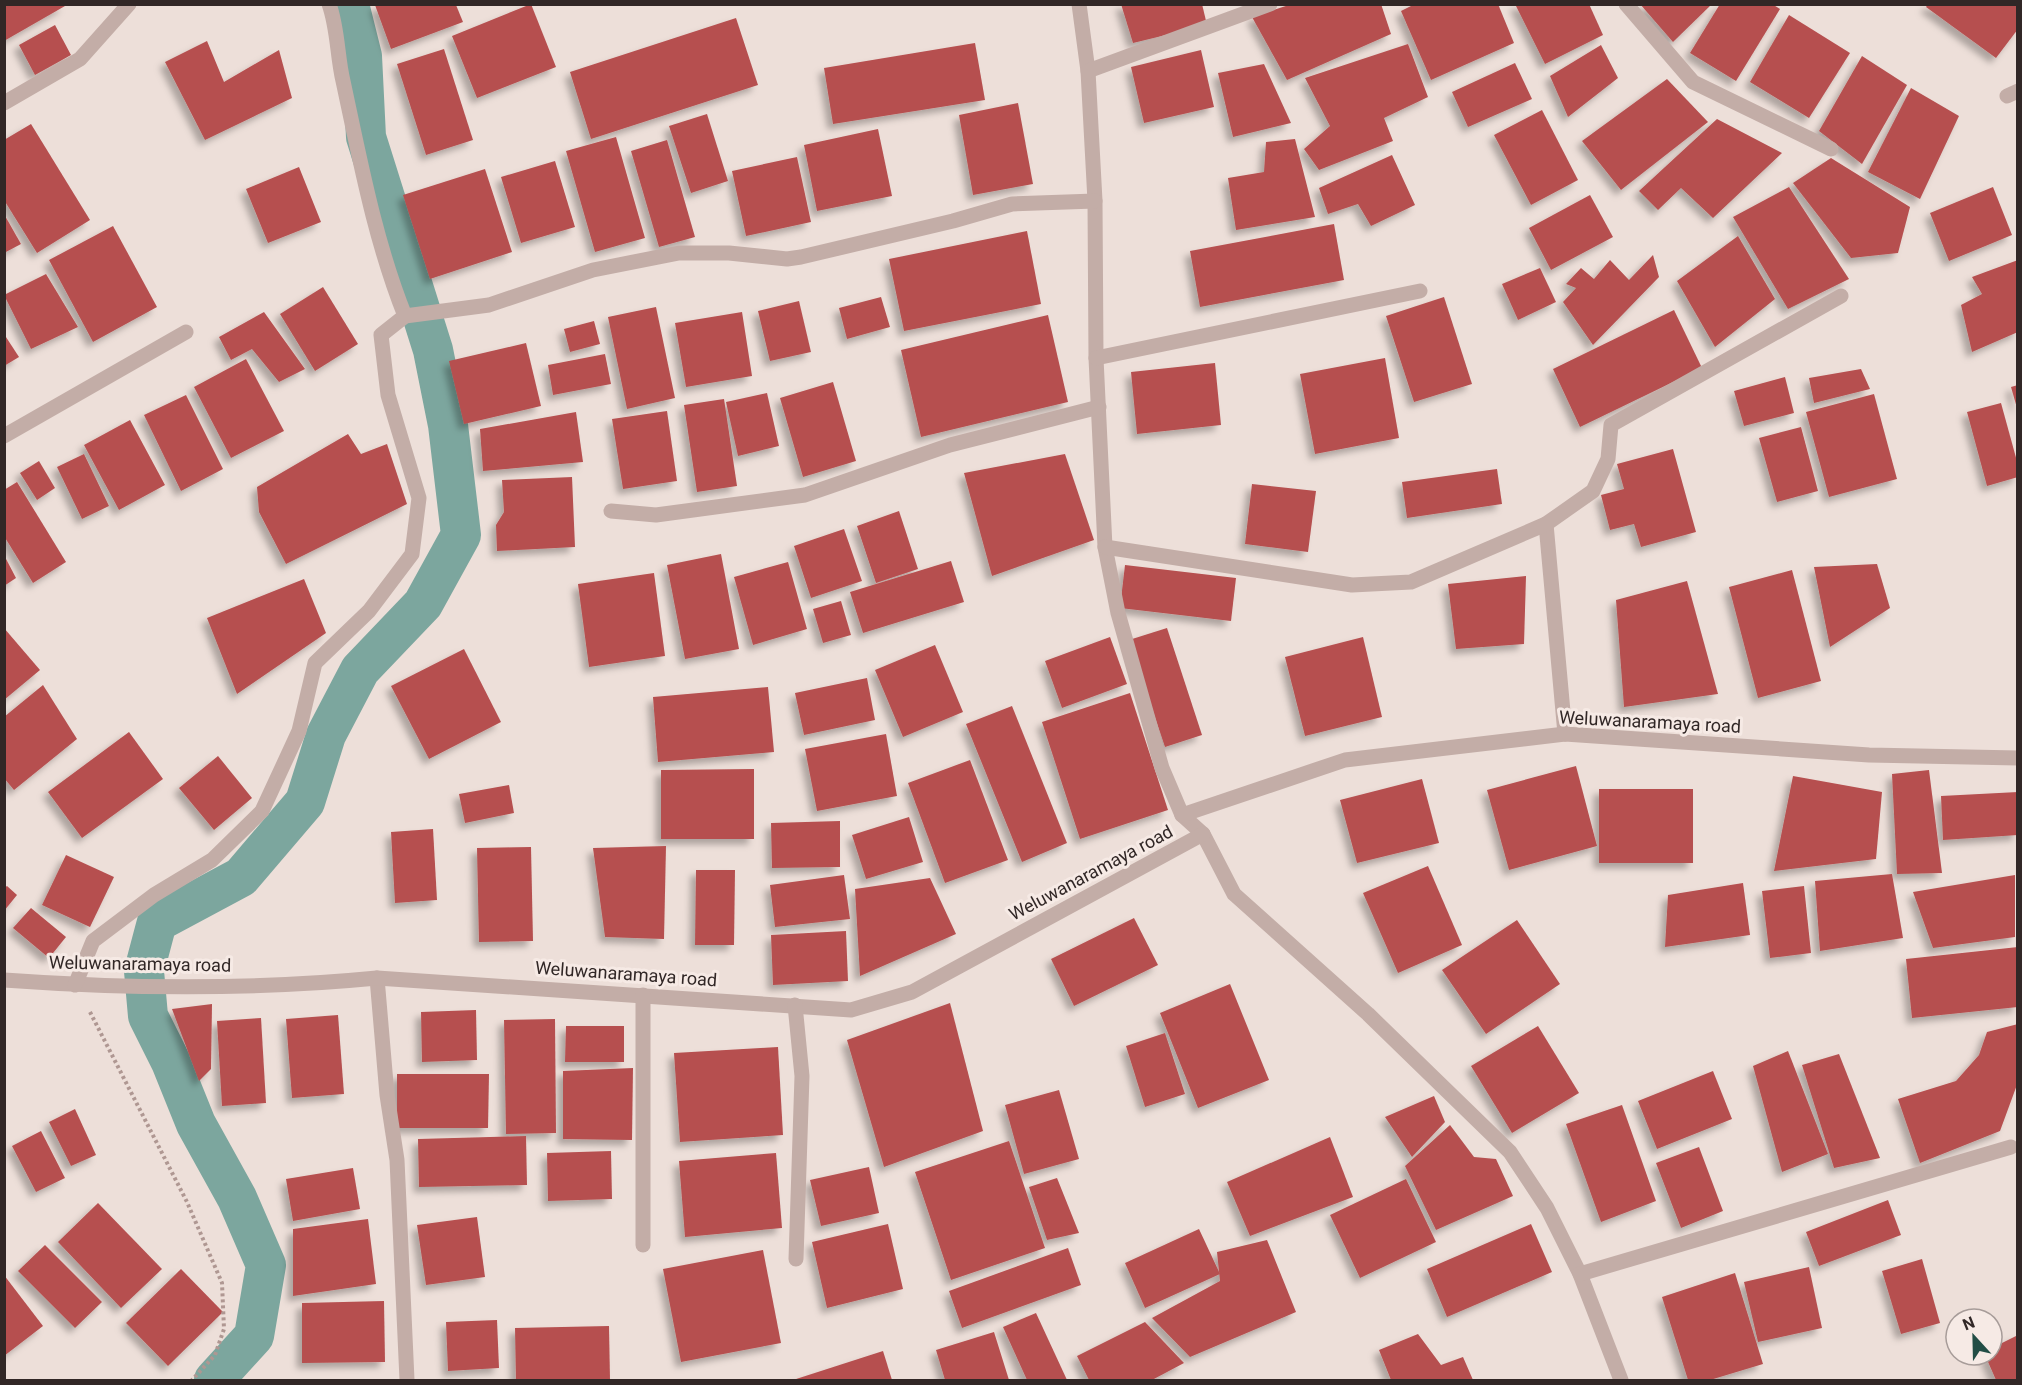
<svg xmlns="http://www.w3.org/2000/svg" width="2022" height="1385" font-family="Roboto,sans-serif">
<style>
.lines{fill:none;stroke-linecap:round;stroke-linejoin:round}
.canal{stroke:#7ca69e;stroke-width:40}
.building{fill:#b64f4f;filter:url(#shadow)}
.path{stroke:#af9792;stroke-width:4;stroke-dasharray:3 3;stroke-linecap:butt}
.minor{stroke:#c3ada7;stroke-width:15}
.labels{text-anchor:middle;stroke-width:6;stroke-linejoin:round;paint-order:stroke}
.street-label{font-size:18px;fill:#312726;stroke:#f6eae5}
</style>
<defs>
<filter id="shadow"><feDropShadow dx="-5.5" dy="5.5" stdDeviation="3" flood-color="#0004"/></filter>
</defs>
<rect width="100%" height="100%" fill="#eddfd9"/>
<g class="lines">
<path class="canal" d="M214,1380l40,-44 12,-71 -29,-67 -41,-74 -25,-62 -23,-46 -4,-45 13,-49 84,-45 64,-75 21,-67 34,-65 63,-66 38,-69 -13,-110 -15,-75 -67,-213 -4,-81 -13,-52"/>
</g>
<g class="building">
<path d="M4,4h60l1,2 -61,35z"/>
<path d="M531,4l25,63 -79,31 -25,-62z"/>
<path d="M1121,4h81l5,21 -74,18z"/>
<path d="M1292,4h89l10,30 -104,46 -35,-63z"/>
<path d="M1415,4h83l16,39 -83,37 -30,-69z"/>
<path d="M1515,4h74l14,31 -58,29z"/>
<path d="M1640,4h72l-39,38z"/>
<path d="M1720,4h52l8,5 -44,72 -46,-28z"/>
<path d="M1928,4h90v25l-22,29 -70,-51z"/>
<path d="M375,5h81l7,17 -72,27z"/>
<path d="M1789,15l61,38 -41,65 -59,-36z"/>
<path d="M736,18l22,67 -167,54 -21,-67z"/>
<path d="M55,25l16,30 -36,20 -16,-30z"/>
<path d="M207,41l17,41 55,-32 13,48 -87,42 -40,-78z"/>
<path d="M975,43l10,57 -152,24 -9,-56z"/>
<path d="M1408,44l20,53 -44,21 9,23 -74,29 -15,-21 26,-23 -25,-48z"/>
<path d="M1601,45l17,33 -50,39 -18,-41z"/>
<path d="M444,49l29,91 -47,15 -29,-91z"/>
<path d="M1201,50l13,57 -70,16 -13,-56z"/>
<path d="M1862,56l45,29 -45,79 -43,-33z"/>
<path d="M1515,63l17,36 -64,28 -16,-35z"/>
<path d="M1264,64l27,59 -58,14 -15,-64z"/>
<path d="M1667,79l41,43 -87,68 -39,-49z"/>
<path d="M1911,88l48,28 -39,83 -52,-27z"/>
<path d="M1018,103l15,81 -60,11 -14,-80z"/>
<path d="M1542,110l36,70 -47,25 -37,-70z"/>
<path d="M707,114l21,67 -37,12 -22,-67z"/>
<path d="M1717,119l65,34 -69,65 -32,-30 -23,22 -19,-19z"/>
<path d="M31,124l59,96 -53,33 -33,-53v-60z"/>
<path d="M878,129l14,67 -75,15 -13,-66z"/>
<path d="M616,137l29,101 -50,14 -29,-101z"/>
<path d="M1295,139l20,78 -79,13 -8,-52 36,-6 2,-30z"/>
<path d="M667,140l28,97 -36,10 -28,-96z"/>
<path d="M1392,155l23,50 -44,21 -13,-22 -30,10 -9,-26z"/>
<path d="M797,157l14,65 -65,14 -14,-65z"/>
<path d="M1831,158l79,49 -12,46 -47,5 -58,-75z"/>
<path d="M555,161l20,66 -54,16 -20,-66z"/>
<path d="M299,167l22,55 -53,21 -22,-54z"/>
<path d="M485,169l27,83 -82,27 -27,-84z"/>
<path d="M1789,187l60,92 -61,30 -55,-92z"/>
<path d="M1993,187l19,48 -63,26 -19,-48z"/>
<path d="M1590,195l23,42 -62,33 -22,-42z"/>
<path d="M4,214l17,30 -17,9z"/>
<path d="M1334,224l10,56 -144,27 -10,-56z"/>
<path d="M113,226l44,81 -64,35 -44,-82z"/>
<path d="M1027,231l14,73 -137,27 -15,-72z"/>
<path d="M1738,236l37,63 -60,48 -38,-66z"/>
<path d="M1653,255l6,22 -66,68 -30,-43 13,-14 -10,-4 15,-16 13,11 16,-19 19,20z"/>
<path d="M2018,260v72l-46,20 -11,-47 21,-11 -10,-17z"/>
<path d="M1540,268l16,34 -38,18 -16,-36z"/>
<path d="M46,274l32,53 -47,22 -27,-54z"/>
<path d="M323,287l35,57 -43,27 -35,-57z"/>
<path d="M881,297l9,30 -43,12 -8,-31z"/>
<path d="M1444,297l28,87 -58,18 -28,-86z"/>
<path d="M799,301l12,51 -41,9 -12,-50z"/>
<path d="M656,307l19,91 -48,11 -19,-92z"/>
<path d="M1674,310l28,58 -122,59 -27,-58z"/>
<path d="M264,312l41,57 -26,13 -27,-33 -21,11 -12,-23z"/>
<path d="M742,312l10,64 -66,11 -11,-64z"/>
<path d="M1048,315l20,87 -147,35 -20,-87z"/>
<path d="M594,321l6,23 -30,8 -6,-23z"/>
<path d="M4,334l15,23 -15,9z"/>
<path d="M526,343l15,63 -77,18 -15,-63z"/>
<path d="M605,354l6,30 -58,11 -5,-30z"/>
<path d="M1385,358l14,80 -84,16 -15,-80z"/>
<path d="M246,359l38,72 -53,27 -37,-71z"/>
<path d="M1215,363l6,62 -84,9 -6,-62z"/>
<path d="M1861,369l9,20 -56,14 -5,-25z"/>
<path d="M1785,377l9,36 -50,13 -10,-35z"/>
<path d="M833,382l23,79 -53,16 -23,-79z"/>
<path d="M2018,385v23h-1l-6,-21z"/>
<path d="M767,393l12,53 -41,10 -12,-54z"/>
<path d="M1874,394l23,85 -68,18 -23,-85z"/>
<path d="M186,395l37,74 -42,22 -37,-76z"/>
<path d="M724,399l13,87 -40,6 -13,-87z"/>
<path d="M2001,403l17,62v12l-31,9 -20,-74z"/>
<path d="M667,411l10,70 -54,8 -11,-70z"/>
<path d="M576,412l7,50 -100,9 -3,-42z"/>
<path d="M130,420l35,65 -46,25 -35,-65z"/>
<path d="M1801,427l17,64 -41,11 -18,-64z"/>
<path d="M348,434l13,20 26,-10 20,60 -121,60 -27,-52 -2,-25z"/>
<path d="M1673,449l23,83 -55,15 -7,-23 -24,6 -9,-35 23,-6 -7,-25z"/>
<path d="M84,454l25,52 -27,13 -25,-52z"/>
<path d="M1065,454l29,86 -102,36 -28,-103z"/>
<path d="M39,461l16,27 -18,12 -17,-27z"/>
<path d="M1497,469l5,35 -95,14 -5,-36z"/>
<path d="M572,477l3,70 -78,4 -1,-26 8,-13 -2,-32z"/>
<path d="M17,482l49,80 -33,21 -29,-47v-46z"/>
<path d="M1252,484l64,7 -8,61 -63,-8z"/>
<path d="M899,511l19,58 -42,14 -19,-57z"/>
<path d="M844,529l18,52 -51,17 -17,-52z"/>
<path d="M721,554l18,95 -54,10 -18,-94z"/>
<path d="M4,555l12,23 -12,8z"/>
<path d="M951,561l13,41 -101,31 -13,-41z"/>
<path d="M788,562l19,67 -54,16 -19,-68z"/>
<path d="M1877,564l13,44 -60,39 -16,-80z"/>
<path d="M1125,565l111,13 -5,43 -111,-13z"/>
<path d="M1792,570l29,111 -63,17 -29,-111z"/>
<path d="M654,573l11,83 -76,11 -11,-83z"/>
<path d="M1526,576l-2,68 -68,5 -8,-65z"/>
<path d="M304,579l22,54 -89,61 -30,-76z"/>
<path d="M1687,581l31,113 -94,13 -8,-107z"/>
<path d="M841,601l10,34 -28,8 -10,-34z"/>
<path d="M4,628l36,42 -36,30z"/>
<path d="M1167,628l35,107 -37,12 -36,-107z"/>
<path d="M1110,637l17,47 -65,24 -17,-47z"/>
<path d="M1363,637l19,80 -77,19 -20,-79z"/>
<path d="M935,645l28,67 -60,25 -28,-67z"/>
<path d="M464,649l37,73 -72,37 -38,-73z"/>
<path d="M867,678l8,42 -71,15 -9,-42z"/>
<path d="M43,685l34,54 -63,51 -10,-12v-61z"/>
<path d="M768,687l6,65 -116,10 -5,-65z"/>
<path d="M1130,693l38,117 -88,29 -38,-117z"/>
<path d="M1012,706l55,137 -45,19 -56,-138z"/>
<path d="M129,732l34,47 -81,59 -34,-46z"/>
<path d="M886,734l11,62 -80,15 -12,-62z"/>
<path d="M218,756l34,42 -38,32 -35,-42z"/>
<path d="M970,760l38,100 -63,23 -37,-100z"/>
<path d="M1576,766l21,80 -88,24 -22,-80z"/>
<path d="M754,769v70h-93v-69z"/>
<path d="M1929,770l13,103 -45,1 -5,-100z"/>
<path d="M1793,776l89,16 -6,67 -102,12z"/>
<path d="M1422,779l17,64 -82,20 -17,-63z"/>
<path d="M509,785l5,28 -49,10 -6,-29z"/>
<rect x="1599" y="789" width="94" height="74"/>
<path d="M2018,792v43l-75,5 -2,-44z"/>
<path d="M909,817l14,45 -57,17 -14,-44z"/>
<path d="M840,821v46l-68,1 -1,-45z"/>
<path d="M433,829l4,71 -42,3 -4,-71z"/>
<path d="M666,846l-2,93 -59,-2 -12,-89z"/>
<path d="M531,847l2,94 -54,1 -2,-94z"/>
<path d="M66,855l48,22 -24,50 -48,-22z"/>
<path d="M1428,866l34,79 -64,28 -35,-80z"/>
<path d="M696,870h39l-1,75h-39z"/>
<path d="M1892,874l11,64 -83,13 -5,-70z"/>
<path d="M844,875l6,44 -75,8 -5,-42z"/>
<path d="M2015,875v62l-82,11 -20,-56z"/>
<path d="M930,878l26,56 -96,42 -5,-87z"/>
<path d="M1743,883l7,52 -85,12 3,-52z"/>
<path d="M7,886l10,9 -13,16v-23z"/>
<path d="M1804,886l7,67 -41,5 -8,-67z"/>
<path d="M31,908l35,29 -17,21 -36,-30z"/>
<path d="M1134,918l24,47 -84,41 -23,-47z"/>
<path d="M1517,920l43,64 -74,50 -44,-64z"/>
<path d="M846,931l2,50 -75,4 -2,-50z"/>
<path d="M2018,947v60l-106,11 -6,-59z"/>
<path d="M1230,984l39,96 -71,28 -38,-95z"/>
<path d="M950,1003l33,128 -99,36 -37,-127z"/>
<path d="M212,1004l-1,65 -12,12 -27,-72z"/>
<path d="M476,1010l1,50 -55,2 -1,-50z"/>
<path d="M338,1015l6,79 -52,4 -6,-79z"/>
<path d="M261,1018l5,85 -44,3 -5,-85z"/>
<path d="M555,1019l1,114 -50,1 -2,-114z"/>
<path d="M2018,1024v58l-18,49 -80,32 -22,-64 58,-18 23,-26 8,-23z"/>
<path d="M566,1026h58v36h-59z"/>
<path d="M1538,1026l41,67 -67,40 -41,-67z"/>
<path d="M1165,1033l20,61 -40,13 -19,-61z"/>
<path d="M778,1047l5,88 -103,7 -6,-89z"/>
<path d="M1788,1051l40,103 -46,18 -29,-106z"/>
<path d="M1839,1054l41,104 -46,10 -32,-103z"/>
<path d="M633,1068l-1,72 -69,-1v-68z"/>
<path d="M1713,1071l19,48 -75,30 -19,-48z"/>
<path d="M397,1074h92l-1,54h-91z"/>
<path d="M1059,1090l20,69 -55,15 -19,-69z"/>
<path d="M1434,1096l11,26 -33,35 -27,-40z"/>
<path d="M1622,1105l34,96 -55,21 -35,-98z"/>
<path d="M75,1109l21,46 -25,11 -22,-44z"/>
<path d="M1450,1125l24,32 22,2 17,37 -77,34 -31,-64z"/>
<path d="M41,1131l24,47 -29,14 -24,-46z"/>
<path d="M526,1136l1,49 -108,2 -1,-48z"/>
<path d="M1330,1137l23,60 -103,39 -23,-54z"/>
<path d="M1009,1141l36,107 -94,32 -36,-108z"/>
<path d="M1699,1147l24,64 -42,17 -25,-65z"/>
<path d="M611,1151l1,48 -64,2 -1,-48z"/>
<path d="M776,1153l6,75 -97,9 -6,-76z"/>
<path d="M869,1167l10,46 -58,13 -11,-46z"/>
<path d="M353,1168l7,41 -67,12 -7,-42z"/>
<path d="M1057,1178l22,55 -32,7 -18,-53z"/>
<path d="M1406,1179l30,63 -76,36 -30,-63z"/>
<path d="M1888,1200l13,35 -82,31 -13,-34z"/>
<path d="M98,1203l64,66 -41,39 -63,-66z"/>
<path d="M477,1217l8,60 -59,8 -9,-60z"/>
<path d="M368,1219l8,65 -83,12v-67z"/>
<path d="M888,1224l15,65 -76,19 -15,-66z"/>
<path d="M1531,1224l21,48 -105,45 -20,-48z"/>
<path d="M1199,1229l21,45 -75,34 -20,-45z"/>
<path d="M1267,1240l29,72 -106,45 -38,-39 68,-37 -3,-29z"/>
<path d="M45,1245l57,57 -27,26 -57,-57z"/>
<path d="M1068,1248l13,37 -119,43 -13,-37z"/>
<path d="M763,1250l18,93 -100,19 -18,-93z"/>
<path d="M1922,1259l18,64 -39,11 -19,-63z"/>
<path d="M1809,1267l13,61 -64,14 -14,-60z"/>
<path d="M181,1269l42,43 -55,54 -42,-43z"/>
<path d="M1735,1273l28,91 -53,16h-22l-26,-83z"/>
<path d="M4,1275l39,51 -39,30z"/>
<path d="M384,1301l1,61 -83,1v-60z"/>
<path d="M1036,1313l31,67h-40l-24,-53z"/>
<path d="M497,1320l2,48 -51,3 -2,-49z"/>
<path d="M1145,1322l39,41 -32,17h-63l-12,-24z"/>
<path d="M609,1326l1,54h-94l-1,-52z"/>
<path d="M994,1332l15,48h-64l-9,-30z"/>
<path d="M1418,1334l23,31 22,-8 10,23h-82l-12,-30z"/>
<path d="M2018,1335v45h-22l-11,-25h7v-7z"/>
<path d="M883,1351l9,29h-99z"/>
</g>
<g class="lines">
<path class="path" d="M90,1012l97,190 35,81 2,46 -9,26 -23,25"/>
<g class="minor">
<path d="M329,4c9,25 8,52 14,77 17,79 32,160 62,235"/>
<path d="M1079,4l9,67 7,130 1,157 9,189 13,66 44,155 20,47 21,19 31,60 134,120 142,138 37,56 33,66 41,106"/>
<path d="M1626,4l67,78 138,67"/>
<path d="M1088,71l182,-67"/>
<path d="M2007,96l11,-5"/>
<path d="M4,103l76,-44 49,-55"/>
<path d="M1096,358l324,-67"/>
<path d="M4,436l182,-104"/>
<path d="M611,511l45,4 149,-20 145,-50 149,-38"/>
<path d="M1546,524l19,210"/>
<path d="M1105,547l247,38 59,-3 135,-58 47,-33 15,-32 3,-34 230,-129"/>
<path d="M1182,815l163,-55 220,-26 304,21 149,3"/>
<path d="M377,978l10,117 10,65 10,220"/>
<path d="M4,980c124,9 250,10 373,-2l474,32 61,-18 291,-158"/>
<path d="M75,985l18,-44 61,-46 58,-35 50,-49 37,-80 16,-68 54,-52 43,-57 7,-56 -31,-103 -7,-60 24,-19 84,-11 104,-35 86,-17h50l58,6 14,-2 152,-36 59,-17 83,-3"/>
<path d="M643,995v250"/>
<path d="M795,1005l7,71 -6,183"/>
<path d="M1580,1274l431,-127"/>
</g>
</g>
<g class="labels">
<g class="street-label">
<text transform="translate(1650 722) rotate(3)" y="6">Weluwanaramaya road</text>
<text transform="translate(1091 873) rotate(-28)" y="6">Weluwanaramaya road</text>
<text transform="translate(140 964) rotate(1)" y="6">Weluwanaramaya road</text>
<text transform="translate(626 974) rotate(4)" y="6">Weluwanaramaya road</text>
</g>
</g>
<rect width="2022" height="1385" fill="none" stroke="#312726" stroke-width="12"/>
<g transform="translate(1974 1337) rotate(338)"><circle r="28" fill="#f6eae5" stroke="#a79c99" stroke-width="1.5"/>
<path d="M0-4.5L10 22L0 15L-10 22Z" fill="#224d45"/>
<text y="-9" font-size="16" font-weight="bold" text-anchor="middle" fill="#312726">N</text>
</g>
</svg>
